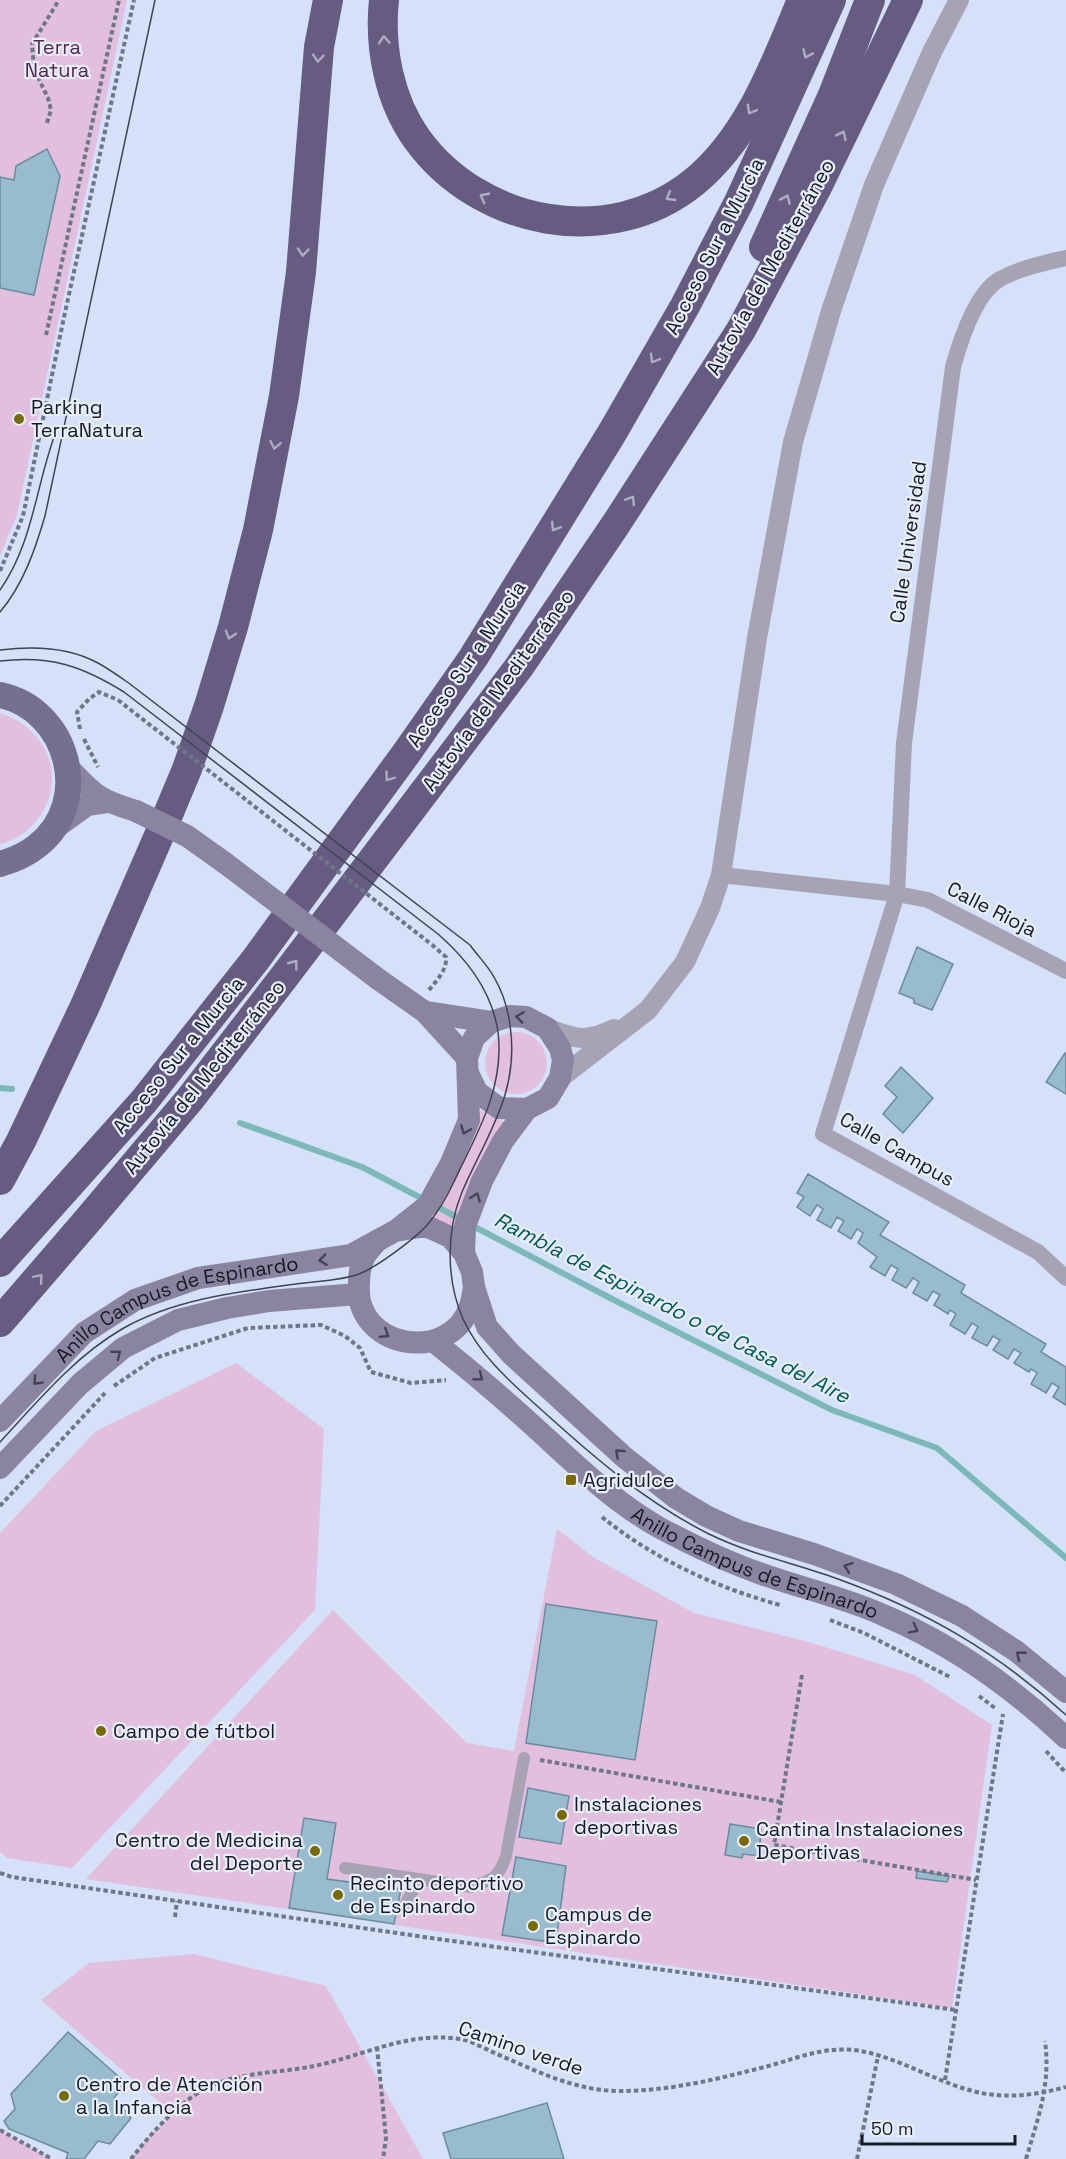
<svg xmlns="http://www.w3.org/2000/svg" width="1066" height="2159" font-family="'Space Grotesk',sans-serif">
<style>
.green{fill:#e2bfdf}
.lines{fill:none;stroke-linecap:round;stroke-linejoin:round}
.stream{stroke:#7db8b9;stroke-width:6}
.building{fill:#98bbcd;stroke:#6a8c9d;stroke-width:1.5}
.path{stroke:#6e7788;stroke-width:4;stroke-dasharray:4.5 3;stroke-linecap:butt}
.pedestrian{stroke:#a7a3b5;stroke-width:12}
.minor{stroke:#a7a3b5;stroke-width:16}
.tertiary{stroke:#a7a3b5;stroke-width:20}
.secondary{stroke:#8b84a0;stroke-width:22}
.primary{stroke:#776f90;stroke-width:26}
.motorway{stroke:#665c82;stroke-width:30}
.tram{stroke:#3e4452;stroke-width:1.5}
.path-bridge{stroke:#6e7788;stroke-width:4;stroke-dasharray:4.5 3;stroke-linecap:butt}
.secondary-bridge{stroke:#8b84a0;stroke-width:22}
.oneway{stroke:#adacc4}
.oneway2{stroke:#444456}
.poi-dot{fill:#786900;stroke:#e7eefa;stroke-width:2}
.labels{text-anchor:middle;stroke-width:4.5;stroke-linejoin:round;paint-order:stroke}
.park-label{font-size:20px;fill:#532651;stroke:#e7eefa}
.street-label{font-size:20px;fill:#151a25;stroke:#e7eefa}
.poi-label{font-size:20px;fill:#151a25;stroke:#e7eefa;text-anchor:start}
.water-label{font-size:21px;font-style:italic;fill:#00595b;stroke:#e7eefa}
</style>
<rect width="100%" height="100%" fill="#d4e1f9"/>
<g class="green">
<path d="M0,0h127l-110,515 -17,41z"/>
<path d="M0,713c51,16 70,73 32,113 -8,8 -21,16 -32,18z"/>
<circle cx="516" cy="1063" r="31"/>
<path d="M480,1110l24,12 -47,113 -33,-17z"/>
<path d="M236,1363l88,66 -9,181 -243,258 -65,-10 -7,-6v-319l96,-102z"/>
<path d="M557,1529l36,28 101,56 118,30 103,32 77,50 -40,283 -866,-129 247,-269 134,133 47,8z"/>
<path d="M193,1954l133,32 97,173h-292l17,-22 25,-23 -132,-114 48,-37z"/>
<path d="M0,2130l1,1 51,28h-52z"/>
</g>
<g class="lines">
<g class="stream">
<path d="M0,1088l12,1"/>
<path d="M240,1123l122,44 63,33"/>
<path d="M434,1205l28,15"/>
<path d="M471,1225l139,73 222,112 105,38 129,110"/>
</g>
</g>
<g class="building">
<path d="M47,149l13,27 -26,119 -34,-7v-111l14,3 2,-14z"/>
<path d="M917,947l36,17 -21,46 -18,-7v-4l-15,-6z"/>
<path d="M1065,1053l1,1v40l-20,-12z"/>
<path d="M901,1067l32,31 -30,35 -20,-19 14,-17 -12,-11z"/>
<path d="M808,1174l81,48 -9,13 85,50 -4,8 85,51 -5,8 25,15v38l-13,-8 6,-10 -7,-4 -6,10 -15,-9 6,-11 -6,-4 -2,3 -15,-9 7,-10 -7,-4 -6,10 -15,-9 7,-10 -7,-4 -6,10 -15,-8 6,-11 -6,-4 -7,11 -15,-9 6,-11 -6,-4 -2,4 -14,-9 6,-10 -7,-4 -6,10 -14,-8 6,-11 -6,-4 -7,10 -14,-8 6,-11 -7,-4 -6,11 -15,-9 7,-10 -19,-14 5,-10 -6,-4 -6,10 -13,-8 6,-10 -7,-4 -6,11 -14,-8 6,-11 -6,-4 -7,11 -13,-9 7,-10 -7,-4z"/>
<path d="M546,1604l111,17 -22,139 -109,-17z"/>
<path d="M528,1788l41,8 -8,48 -42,-7z"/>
<path d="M304,1818l32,5 -9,56 74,10 -7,35 -105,-16z"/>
<path d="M730,1824l31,5 -2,27 -16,-2 -1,4 -17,-3z"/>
<path d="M516,1857l50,9 -10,77 -54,-8z"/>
<path d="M917,1871l32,5 -2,6 -31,-4z"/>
<path d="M68,2032l58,51 -12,15 17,20 -21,26 -12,-3 -14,18h-18l2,-6 -59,-24 -5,-8 11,-12 -4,-15z"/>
<path d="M547,2103l17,56h-113l-8,-26z"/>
</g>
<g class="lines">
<g class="path">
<path d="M47,123l4,-13 -3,-12 -14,-29 -2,-25 27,-44"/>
<path d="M46,335l73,-335"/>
<path d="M0,571l23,-55 41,-199 70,-317"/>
<path d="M80,729l-3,-17 12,-13 10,-7 19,8"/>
<path d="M84,739l14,28"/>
<path d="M429,990c8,-10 18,-20 17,-33l-15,-13"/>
<path d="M114,1386l41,-28 93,-30 73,-3 24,11 15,12 11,24 40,11 35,-3"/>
<path d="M0,1506l105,-113"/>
<path d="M602,1517c52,42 113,70 178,88"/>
<path d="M830,1620l34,13 86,44"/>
<path d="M802,1675l-28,170 202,35"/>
<path d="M979,1696l16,12"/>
<path d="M1046,1751l20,22"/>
<path d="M540,1760l241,42"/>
<path d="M0,1873l12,4 426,62 518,71"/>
<path d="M175,1917l2,-16"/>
<path d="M377,2047l9,91 -3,21"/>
<path d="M945,2080l58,-366"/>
<path d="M0,2130l52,29"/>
<path d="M131,2159c17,-22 44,-52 67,-66 34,-22 78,-19 116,-27 49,-10 94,-35 146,-27 12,2 25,10 37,15 39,17 79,37 123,37 52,0 102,-13 152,-26 28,-8 52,-18 82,-15 46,6 88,37 133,44 27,4 53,0 79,-7"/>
<path d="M857,2159l21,-103"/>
<path d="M1026,2159c12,-41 25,-75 19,-118"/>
</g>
<g class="pedestrian">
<path d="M345,1868l126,19c21,-7 28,-9 35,-31l18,-98"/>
<path d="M404,1907l15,-28"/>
</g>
<g class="minor">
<path d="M1066,258c-22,5 -46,10 -66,21 -25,14 -40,63 -47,88l-49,376 -7,151 -74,240 215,118 28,26"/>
<path d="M721,875l176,19 31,6 138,71"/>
</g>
<g class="tertiary">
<path d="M547,1028c27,11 40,15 67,1"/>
<path d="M560,1078l88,-68 37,-48 25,-54 11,-33 36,-237 36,-196 38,-131 43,-126 58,-133 27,-52"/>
</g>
<g class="secondary">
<path d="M68,767c26,28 31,33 68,44"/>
<path d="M54,829l33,-24 20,-3"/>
<path d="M187,836l38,27"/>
<path d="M378,979l47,33 42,46"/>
<path d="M425,1012l66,10 19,-6 16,1 21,11 13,20 3,12 -3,18 -12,20 -21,11 -24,32 -21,40 -17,45 -1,27"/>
<path d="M468,1073l9,19 22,16 28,1"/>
<path d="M399,1228l29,-23 23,-42 18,-43 -2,-62 7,-20 17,-16"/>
<path d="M377,1241c-4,5 -9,10 -12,15 -4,7 -6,18 -6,27 -6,66 91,82 111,23 2,-6 3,-13 4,-19"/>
<path id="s1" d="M433,1341c37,29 72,59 107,91 37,34 75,71 120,96 32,17 64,33 99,45 41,15 84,24 124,42 69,29 129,72 183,123"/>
<path id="s2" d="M0,1421l84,-88 51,-33 63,-22 153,-23 44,-24 31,-5 24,11 14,16 8,19 2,15 13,40 24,27 113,103 52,41 30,18 33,15 75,23 82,30 66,32 54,35 50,41"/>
<path d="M0,1468l80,-84 43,-36 55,-28 49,-12 42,-7 89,-7"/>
</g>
<path class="primary" d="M0,695c68,14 94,107 37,151 -11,9 -23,14 -37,18"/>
<g class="motorway">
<path d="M384,0c-5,47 5,100 33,139 62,86 192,112 277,43 55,-45 82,-119 108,-182"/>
<path d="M764,247l69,-152 37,-95"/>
<path d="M0,1180l21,-39 64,-135 79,-182 23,-55 22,-63 24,-79 25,-97 26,-134 17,-124 18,-225 9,-47"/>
<path d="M0,1262l144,-161 112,-142 149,-204 68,-97 139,-225 73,-127 54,-104 92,-202"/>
<path d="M0,1322l87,-101 103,-122 94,-122 235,-310 97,-143 125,-194 76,-143 91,-187"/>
</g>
<g class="tram">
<path d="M0,590c34,-48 36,-108 57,-161"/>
<path d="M0,612c23,-27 35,-62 45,-96l110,-516"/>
<path d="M0,650c31,-4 69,-3 98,13 11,6 22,14 32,21l340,261c8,11 18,21 24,32 8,14 14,32 16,48 10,67 -23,109 -48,167 -16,39 -16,88 1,127 18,39 51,66 82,94 51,46 102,90 164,121 43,21 85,29 129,45 88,32 159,73 228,136"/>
<path d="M0,661c50,-6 82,5 124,31l314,242c30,26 54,57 60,98 6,49 -15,91 -36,133 -10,21 -19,41 -34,59 -12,14 -51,43 -69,50 -19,7 -43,7 -63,10 -59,8 -121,15 -174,45 -48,28 -85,73 -122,113"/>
</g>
<path class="path-bridge" d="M118,700l313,244"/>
<g class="secondary-bridge">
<path d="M136,811l51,25"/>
<path d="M225,863l153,116"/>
</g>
</g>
<defs><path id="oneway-chevron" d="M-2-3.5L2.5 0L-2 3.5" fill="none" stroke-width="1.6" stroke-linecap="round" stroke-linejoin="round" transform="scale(1.5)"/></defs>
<g class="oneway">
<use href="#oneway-chevron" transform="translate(384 40) rotate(-94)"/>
<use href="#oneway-chevron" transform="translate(807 54) rotate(114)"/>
<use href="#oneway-chevron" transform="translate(318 58) rotate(96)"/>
<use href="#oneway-chevron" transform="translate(751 110) rotate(120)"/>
<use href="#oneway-chevron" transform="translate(842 135) rotate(-64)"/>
<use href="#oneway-chevron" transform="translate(484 197) rotate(-152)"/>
<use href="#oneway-chevron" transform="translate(670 197) rotate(150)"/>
<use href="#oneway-chevron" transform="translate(786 199) rotate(-66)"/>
<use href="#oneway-chevron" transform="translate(303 252) rotate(95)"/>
<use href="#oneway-chevron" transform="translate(654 359) rotate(120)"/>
<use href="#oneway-chevron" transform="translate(275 445) rotate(101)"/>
<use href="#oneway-chevron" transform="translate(631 500) rotate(-58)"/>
<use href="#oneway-chevron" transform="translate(555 527) rotate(122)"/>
<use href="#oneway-chevron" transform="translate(230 635) rotate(107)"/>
<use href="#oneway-chevron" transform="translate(389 777) rotate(126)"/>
<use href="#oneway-chevron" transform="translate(294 964) rotate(-53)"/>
<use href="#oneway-chevron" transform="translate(39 1278) rotate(-49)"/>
</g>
<g class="oneway2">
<use href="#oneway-chevron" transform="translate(520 1017) rotate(-172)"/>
<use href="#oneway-chevron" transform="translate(465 1130) rotate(112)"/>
<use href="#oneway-chevron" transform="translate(476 1197) rotate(-69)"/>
<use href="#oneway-chevron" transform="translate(323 1260) rotate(172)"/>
<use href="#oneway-chevron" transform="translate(385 1334) rotate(32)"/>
<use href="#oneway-chevron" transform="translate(117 1354) rotate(-38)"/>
<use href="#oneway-chevron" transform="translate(479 1377) rotate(39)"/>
<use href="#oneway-chevron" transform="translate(37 1381) rotate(133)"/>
<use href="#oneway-chevron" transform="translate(619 1453) rotate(-138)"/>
<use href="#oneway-chevron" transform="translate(848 1567) rotate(-160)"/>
<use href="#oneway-chevron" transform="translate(914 1629) rotate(27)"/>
<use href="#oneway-chevron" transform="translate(1020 1655) rotate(-142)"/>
</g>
<g class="poi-dot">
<circle cx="19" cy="419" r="6"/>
<rect x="565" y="1474" width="12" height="12" rx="3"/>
<circle cx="101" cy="1731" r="6"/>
<circle cx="562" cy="1815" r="6"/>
<circle cx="744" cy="1841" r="6"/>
<circle cx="315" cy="1851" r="6"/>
<circle cx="338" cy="1895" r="6"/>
<circle cx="533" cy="1926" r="6"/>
<circle cx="64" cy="2096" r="6"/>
</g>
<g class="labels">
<g class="park-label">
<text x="57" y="54">Terra<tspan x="57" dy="23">Natura</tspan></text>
</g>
<g class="street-label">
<text transform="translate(714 246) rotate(-63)" y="7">Acceso Sur a Murcia</text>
<text transform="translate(770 267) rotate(-61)" y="7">Autovía del Mediterráneo</text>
<text transform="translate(908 542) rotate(-82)" y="7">Calle Universidad</text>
<text transform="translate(466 664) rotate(-56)" y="7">Acceso Sur a Murcia</text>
<text transform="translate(498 690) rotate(-54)" y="7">Autovía del Mediterráneo</text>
<text transform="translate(992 909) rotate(27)" y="7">Calle Rioja</text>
<text transform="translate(178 1055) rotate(-51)" y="7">Acceso Sur a Murcia</text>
<text transform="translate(204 1077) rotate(-51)" y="7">Autovía del Mediterráneo</text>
<text transform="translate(897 1149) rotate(30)" y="7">Calle Campus</text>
<text dy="7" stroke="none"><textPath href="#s2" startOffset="218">Anillo Campus de Espinardo</textPath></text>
<text dy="7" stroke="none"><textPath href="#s1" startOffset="396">Anillo Campus de Espinardo</textPath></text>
<text transform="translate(521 2048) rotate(19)" y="7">Camino verde</text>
</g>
<g class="poi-label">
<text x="31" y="414">Parking<tspan x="31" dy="23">TerraNatura</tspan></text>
<text x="583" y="1487">Agridulce</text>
<text x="113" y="1738">Campo de fútbol</text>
<text x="574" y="1811">Instalaciones<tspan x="574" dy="23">deportivas</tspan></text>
<text x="756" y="1836">Cantina Instalaciones<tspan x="756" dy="23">Deportivas</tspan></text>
<text x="303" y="1847" text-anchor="end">Centro de Medicina<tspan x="303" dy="23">del Deporte</tspan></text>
<text x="350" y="1890">Recinto deportivo<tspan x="350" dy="23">de Espinardo</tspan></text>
<text x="545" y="1921">Campus de<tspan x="545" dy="23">Espinardo</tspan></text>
<text x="76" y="2091">Centro de Atención<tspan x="76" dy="23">a la Infancia</tspan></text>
</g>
<g class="water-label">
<text transform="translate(672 1308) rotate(27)" y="7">Rambla de Espinardo o de Casa del Aire</text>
</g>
</g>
<path d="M862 2135v9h153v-9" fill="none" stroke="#151a25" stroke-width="3"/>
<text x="871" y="2135" font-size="18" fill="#151a25" stroke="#e7eefa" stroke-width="4.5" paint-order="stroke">50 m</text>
</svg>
